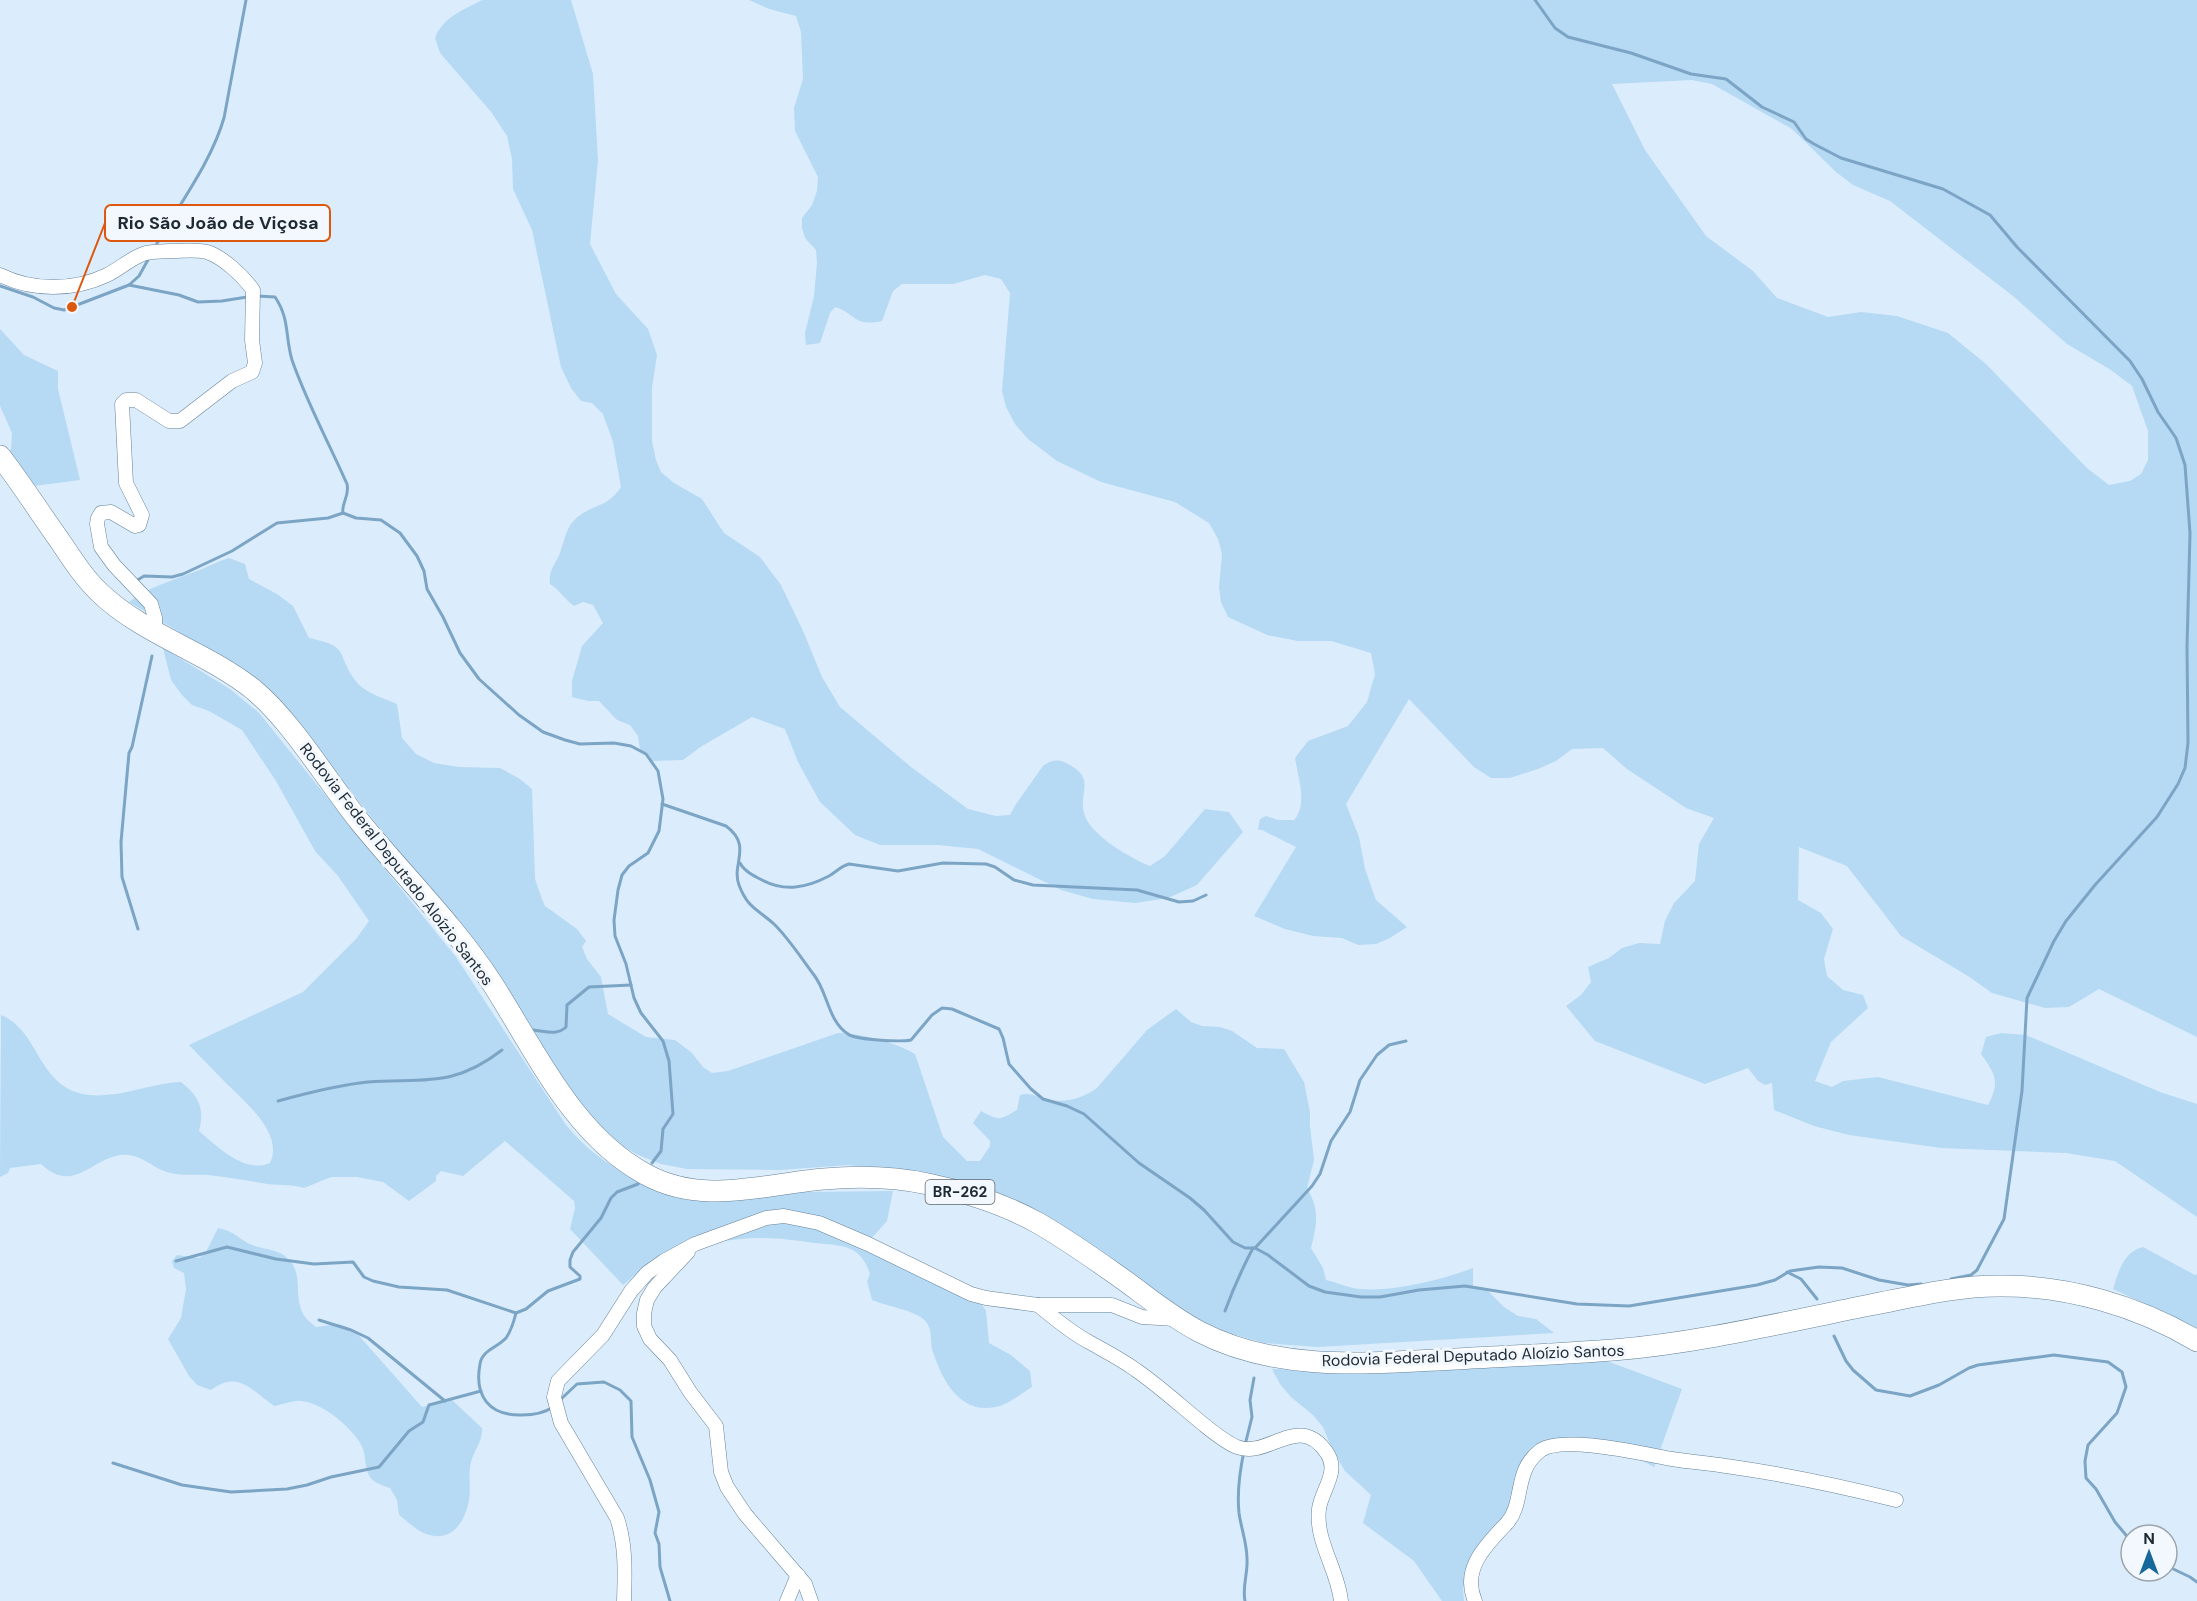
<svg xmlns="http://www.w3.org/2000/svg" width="2197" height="1601" font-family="'DM Sans',sans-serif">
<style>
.green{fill:#b6d9f4;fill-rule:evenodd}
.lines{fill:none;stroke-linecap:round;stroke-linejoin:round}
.stream{stroke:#7ca5c5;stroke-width:3}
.minor-casing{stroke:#668298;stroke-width:15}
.trunk-casing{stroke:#668298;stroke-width:22}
.minor{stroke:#fff;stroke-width:14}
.trunk{stroke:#fff;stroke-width:21}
.labels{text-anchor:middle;stroke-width:6;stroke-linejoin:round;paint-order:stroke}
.shield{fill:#f2f8fd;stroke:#5e676f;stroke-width:1.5}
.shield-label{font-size:15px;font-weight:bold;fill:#1e2932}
.street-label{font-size:16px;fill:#1e2932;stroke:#f2f8fd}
.leader{fill:none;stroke:#de570e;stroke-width:2}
.callout-dot{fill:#de570e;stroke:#f2f8fd;stroke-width:2}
.callout{fill:#f2f8fd;stroke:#de570e;stroke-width:2}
.callout-label{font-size:18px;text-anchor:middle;font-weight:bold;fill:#1e2932}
</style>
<rect width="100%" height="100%" fill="#dbedfc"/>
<g class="green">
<path d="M482,0h89l22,74 5,86 -8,84 26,50 32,35 9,26 -5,33v53l4,19 5,12 13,11 28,16 22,34 36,24 21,28 23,48 18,44 18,30 71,60 57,42 28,7 14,-1 6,-11 27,-38c6,-5 13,-7 21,-4 36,17 12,30 21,54 7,20 47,43 65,50l15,-10 40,-47 24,3 14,20 -46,53 -29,13 -33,5 -42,-4 -32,-9 -83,-41 -40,-4h-58l-25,-10 -35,-33 -22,-40 -13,-33 -33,-12 -50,29 -19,14 -31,1 -12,-12 -2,-13 -8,-11 -13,-5 -18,-19h-11l-16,-4v-16l10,-35 21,-23 -10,-18 -10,-3 -9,4c-10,-7 -14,-16 -24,-22 -2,-13 5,-19 10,-31 5,-13 6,-28 19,-37 17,-13 28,-8 42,-29l-8,-45 -10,-28 -11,-11 -11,-2 -10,-13 -10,-21 -29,-137 -19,-41 -1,-30 -5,-23 -15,-23 -52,-60 -5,-15c9,-22 27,-27 47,-38z"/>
<path d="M749,0h1448v1037l-98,-48 -30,18 -24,1 -53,-15 -24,-17 -67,-40 -54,-70 -48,-19 -1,53 23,13 12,16 -9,30 3,17 16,14 20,5 5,13 -37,34 -16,39 17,6 11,-6 35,-4 110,28c12,-23 8,-30 -7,-51l5,-17 15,-4 25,2 134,57 37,12v113l-82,-56 -49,-8 -125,-5 -92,-13 -35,-9 -40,-16 -2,-27 -7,2 -7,-4 -10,-13 -43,16 -110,-43 -29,-35 15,-11 10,-13 -3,-15 21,-9 13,-10 17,-5 21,1 5,-23 9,-18 21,-22 4,-37 15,-26 -28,-10 -59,-39 -24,-21 -31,1 -16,12 -18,8 -28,9h-19l-17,-11 -65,-68 -63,105 13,33 6,32 11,31 31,27 -17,11 -14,6 -18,1 -16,-7 -29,-2 -28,-7 -31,-13 42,-69 -34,-17h-4l2,-11 6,-3 12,4h16c14,-16 4,-42 1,-62l13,-17 40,-15 19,-24 8,-28 -4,-21 -40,-12h-33l-31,-6 -39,-18 -7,-15 -2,-15 3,-33 -4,-15 -9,-16 -34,-21 -74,-20 -44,-21 -29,-22 -13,-15 -9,-17 -4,-16 8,-98 -9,-14 -16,-4 -32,9h-51l-9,7 -11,30c-29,6 -25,-7 -47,-14l-5,6 -10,30 -14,2 -1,-12 9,-37 3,-33 -1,-13 -11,-12 -3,-10v-10l10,-13 5,-14 1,-14 -23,-46 -1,-23 9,-29 -2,-47 -5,-16 -27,-7zM1692,80l20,4 80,45 44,43 17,13 37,16 123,95 54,48 44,26 21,16 16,45v29l-7,14 -11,7 -21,4 -22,-17 -101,-104 -38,-31 -51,-17 -36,-4 -33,5 -51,-19 -24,-27 -47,-35 -61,-86 -33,-66z"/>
<path d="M0,329l24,26 34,16v18l22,91 -46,6 -28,-32 5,-5 1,-16 -12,-27z"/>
<path d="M229,558l16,6 4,15 28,15 16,12 16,32c42,9 26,14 46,42 9,13 29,18 42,24l5,34 14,16 18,9 25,4 41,1 20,11 12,10 3,90 7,20 3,7 32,23 9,12 -4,6 5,12 14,18 7,37 38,23 29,3 17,13 11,14 9,6 16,-2 110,-38c22,0 59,10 77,21l28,83 24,24h13l10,-15v-5l-17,-18 8,-12c18,10 19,9 36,-1l3,-15c10,-3 17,2 27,4 18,5 36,-1 50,-11l50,-58 29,-21 15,13 11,4 18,1 12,4 25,17 27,1 20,33 6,30v14l4,34 -7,28c13,23 10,35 4,60l12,20 3,12c9,2 18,6 27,8 33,6 89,-8 120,-20v18l14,4 17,17 14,9 18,3 18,14 -236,14 -54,-4 -35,-10 -33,-14 -106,-73 -200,-77 -42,-4 -68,5 -93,-1 -26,-5 -25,-10 -23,-14 -20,-18 -146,-210 -162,-203 -42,-39 -114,-68c22,-16 40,-20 65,-30 12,-4 22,-10 35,-14z"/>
<path d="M163,648l67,41 29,24 197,244 110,168c19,23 40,39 67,52l171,15 89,-1 -6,30 -18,20 31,11 79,48 7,11 3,32 22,12 19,16 2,16c-10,6 -24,18 -36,20 -37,8 -55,-29 -64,-58 -2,-11 1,-22 -9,-30 -10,-9 -37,-13 -51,-19l-5,-19 3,-7c-10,-30 -27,-28 -55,-31 -52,-8 -86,-8 -136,11 -10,3 -21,6 -30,11 -9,5 -18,14 -26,20l-53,-56 5,-21 -1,-7 -69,-60 -42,35 -22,-5 -5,5v5l-27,20 -26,-19 -26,-5h-26l-27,11c-12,-4 -24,-2 -36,-4 -20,-3 -40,-7 -60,-9 -12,-1 -25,1 -37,-2 -19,-4 -30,-21 -51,-18 -30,5 -47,39 -79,9l-31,4 -2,5 -8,4 1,-162c40,16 36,75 89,80 31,3 60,-12 91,-13 18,14 24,27 18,49 18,15 45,43 71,32 15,-31 -30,-65 -48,-84 -11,-11 -22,-23 -33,-34l114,-53 53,-53 13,-18 -31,-45 -23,-25 -39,-70 -34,-51 -33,-19 -17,-6 -10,-10 -11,-15z"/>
<path d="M218,1228c13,2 18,8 28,14 11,7 25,6 36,12 23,15 12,36 19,55 2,8 9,13 15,18l23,-3 15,6 68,77 30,-7 30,28c1,13 -8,22 -11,34 -3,13 0,26 -2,38 -4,22 -17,43 -43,34 -9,-3 -19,-13 -27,-19l-2,-15 -7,-12c-6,-2 -16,-5 -20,-11 -5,-7 -4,-20 -7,-28 -7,-19 -41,-47 -62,-48 -8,-1 -19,4 -27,5 -23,-17 -37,-36 -63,-16l-14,-5 -8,-9 -21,-37 13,-21 5,-29 -2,-16 -10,-5 -2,-7 5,-6 22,3 7,-6z"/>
<path d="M2143,1247l52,28 2,-1v54l-84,-39c6,-18 10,-37 30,-42z"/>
<path d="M1588,1354l94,35 -28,78c-31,-19 -71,-18 -106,-16l-28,26 -9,16 -3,19 -40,62 -5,15 1,12h-22l-28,-40 -51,-38 8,-28 -26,-24 -13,-22 -9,-22 -10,-12 -22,-18 -11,-13 -8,-15 91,3z"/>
</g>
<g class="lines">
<g class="stream">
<path d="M1535,0l20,28 13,9 63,16 60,21 35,5 36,28 32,15 12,17 8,5 27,14 102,31 47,26 27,32 113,114 12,18 16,33 18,26 9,27 5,68 -3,114 1,96 -3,25 -7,16 -21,33 -62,68 -29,36 -12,20 -27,57 -5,93 -18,128 -27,51 -6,5 -20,4"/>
<path d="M155,247c24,-43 55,-82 69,-129l22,-118"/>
<path d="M129,285l10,-9 10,-18"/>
<path d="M0,286l33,11 21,11 10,2 65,-25 50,10 19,7 24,-1 25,-4"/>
<path d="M257,296l18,1c15,22 10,40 17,63 15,43 37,83 55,124 3,12 -6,19 -4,29"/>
<path d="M343,513l13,5 25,2 19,13 17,23 7,15 3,18 16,28 17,36 19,26 40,36 24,17 22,8 15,4 34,-1 17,3 15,8 12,17 5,28 -4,32 -11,22 -19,13 -7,9 -4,15 -4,30 1,16 11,28 8,34 7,15 22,28 6,20 4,53 -10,15 -2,22 -9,12"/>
<path d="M136,581l8,-5 28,1 11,-3 49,-23 45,-28 51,-5 15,-5"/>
<path d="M662,804l64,22c27,20 5,38 13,59 9,24 19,24 36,40 14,14 27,34 39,50 14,18 14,46 34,59 7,6 53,8 63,6l21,-25 10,-7 10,1 47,20 4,9 6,26 22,25 12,10 24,7 17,8 55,49 51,35 14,12 29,32 12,6h10l13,7 41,31 16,6 36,5h19l39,-7 46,-4 112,18 52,2 128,-21 18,-5 15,-9 29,-4 23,1 37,12 29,5 13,-1"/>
<path d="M740,863c4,8 14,13 22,17 23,12 44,8 67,-4 7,-4 12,-10 20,-12l49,7 45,-8 43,1 9,3 19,13 19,5 104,5 42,12 14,-1 13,-6"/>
<path d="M138,929l-16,-52 -1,-35 8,-89 3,-6 20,-91"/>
<path d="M530,1030c14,0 25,7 36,-3l1,-22 22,-18 42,-2"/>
<path d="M278,1101c29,-8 59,-16 90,-19 56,-4 85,6 134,-32"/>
<path d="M1255,1248l57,-62 8,-12 11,-33 19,-29 10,-32 17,-25 12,-10 17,-4"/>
<path d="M176,1261l51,-14 49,12 38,5 39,-2 11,15 9,4 26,6 48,3 69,23 10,-4 22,-18 32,-12v-3l-10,-9v-7l3,-8 28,-34 10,-20 6,-6 21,-8"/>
<path d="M1787,1272l14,7 16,20"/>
<path d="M1225,1311c8,-22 17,-42 28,-63"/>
<path d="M516,1313c-2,8 -5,18 -10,25 -9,10 -24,12 -26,26 -6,32 9,52 42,51 11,0 21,-1 31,-8"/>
<path d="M319,1320l32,10 17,8 77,63"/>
<path d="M1834,1336l12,25 7,9 23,20 34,6 29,-11 30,-17 9,-3 76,-10 54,7 14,10 4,15 -9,26 -29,32 -3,16 1,17 10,11 19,33 16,19"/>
<path d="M560,1400l17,-16 27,-2 16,8 11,11 1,36 18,43 9,32 -4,21 4,11 1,23 10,34"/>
<path d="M1245,1445l7,-28 -2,-17 4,-22"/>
<path d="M1244,1451c-4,19 -7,43 -5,62 2,15 8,30 8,46 1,14 -5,28 -2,42"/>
<path d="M113,1463l69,22 49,7 56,-3 20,-4 24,-8 48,-10 30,-36 14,-9 6,-17 52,-14"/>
<path d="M2167,1566l23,11 7,5"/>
</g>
<defs>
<g id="minor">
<path d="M0,275c32,16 74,16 107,0 12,-6 23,-16 36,-21 8,-3 18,-2 27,-3 12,0 25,-2 37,1 16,5 36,24 46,38l-1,50 3,23 -3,9 -20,9 -52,40h-11l-33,-21h-10l-4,4 4,79 16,32 -3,10 -4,1 -24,-14 -10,1 -3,5 -1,6 4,23 13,18 37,39 4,14v13"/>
<path d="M688,1252l-33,35 -8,13 -3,13v13l6,13 20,21 20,32 26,34 5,46 6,15 18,27 60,70 6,17"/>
<path d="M1038,1305c16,13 32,27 51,37 16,9 32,17 47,28 23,16 45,36 67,54 10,8 22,18 34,23 32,12 62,-36 90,6 13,19 -6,38 -8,56 -4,32 19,61 22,92"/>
<path d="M624,1601c1,-28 2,-56 -7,-83l-56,-95 -7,-26 4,-16 45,-46 28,-44 16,-18 17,-12 31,-17 71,-26 18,-2 35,7 49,21 103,50 15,4 52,7h74l30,12 33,2"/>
<path d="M787,1601l11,-26"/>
<path d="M1475,1601c-14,-32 11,-56 32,-78 18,-20 6,-53 34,-73 23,-15 102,4 131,9 18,3 36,4 54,7 57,8 114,20 170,34"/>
</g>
<path id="trunk" d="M0,456c21,27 40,57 60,85 12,18 24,37 40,52 44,42 107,59 154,97 39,33 73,91 106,132 44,54 94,103 132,161 43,67 81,152 153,191 58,32 118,10 179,5 34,-3 71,-2 104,5 38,8 76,20 110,39 26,15 52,33 76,50 29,20 55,43 86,59 79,41 171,31 256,27 53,-3 105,-5 157,-9 86,-7 172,-28 257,-45 42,-8 85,-19 128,-19 69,-1 140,20 199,55"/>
</defs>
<use href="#minor" class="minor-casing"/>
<use href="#trunk" class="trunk-casing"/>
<use href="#minor" class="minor"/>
<use href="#trunk" class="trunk"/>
</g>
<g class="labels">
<rect class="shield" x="925.5" y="1180" width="69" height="24" rx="4.5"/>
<g class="shield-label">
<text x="960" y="1197">BR-262</text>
</g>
<g class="street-label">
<text transform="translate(397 864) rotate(52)" y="6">Rodovia Federal Deputado Aloízio Santos</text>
<text transform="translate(1473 1355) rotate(-2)" y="6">Rodovia Federal Deputado Aloízio Santos</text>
</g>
</g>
<path class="leader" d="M72 307L105 223"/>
<circle class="callout-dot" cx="72" cy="307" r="6"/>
<rect class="callout" x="105" y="205" width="225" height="36" rx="6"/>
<g class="callout-label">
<text x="218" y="229">Rio São João de Viçosa</text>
</g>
<g transform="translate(2149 1553)"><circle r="28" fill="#f2f8fd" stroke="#9da5ac" stroke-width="1.5"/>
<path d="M0-4.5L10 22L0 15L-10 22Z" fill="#17689a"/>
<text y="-9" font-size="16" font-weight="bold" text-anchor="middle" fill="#1e2932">N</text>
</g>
</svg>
